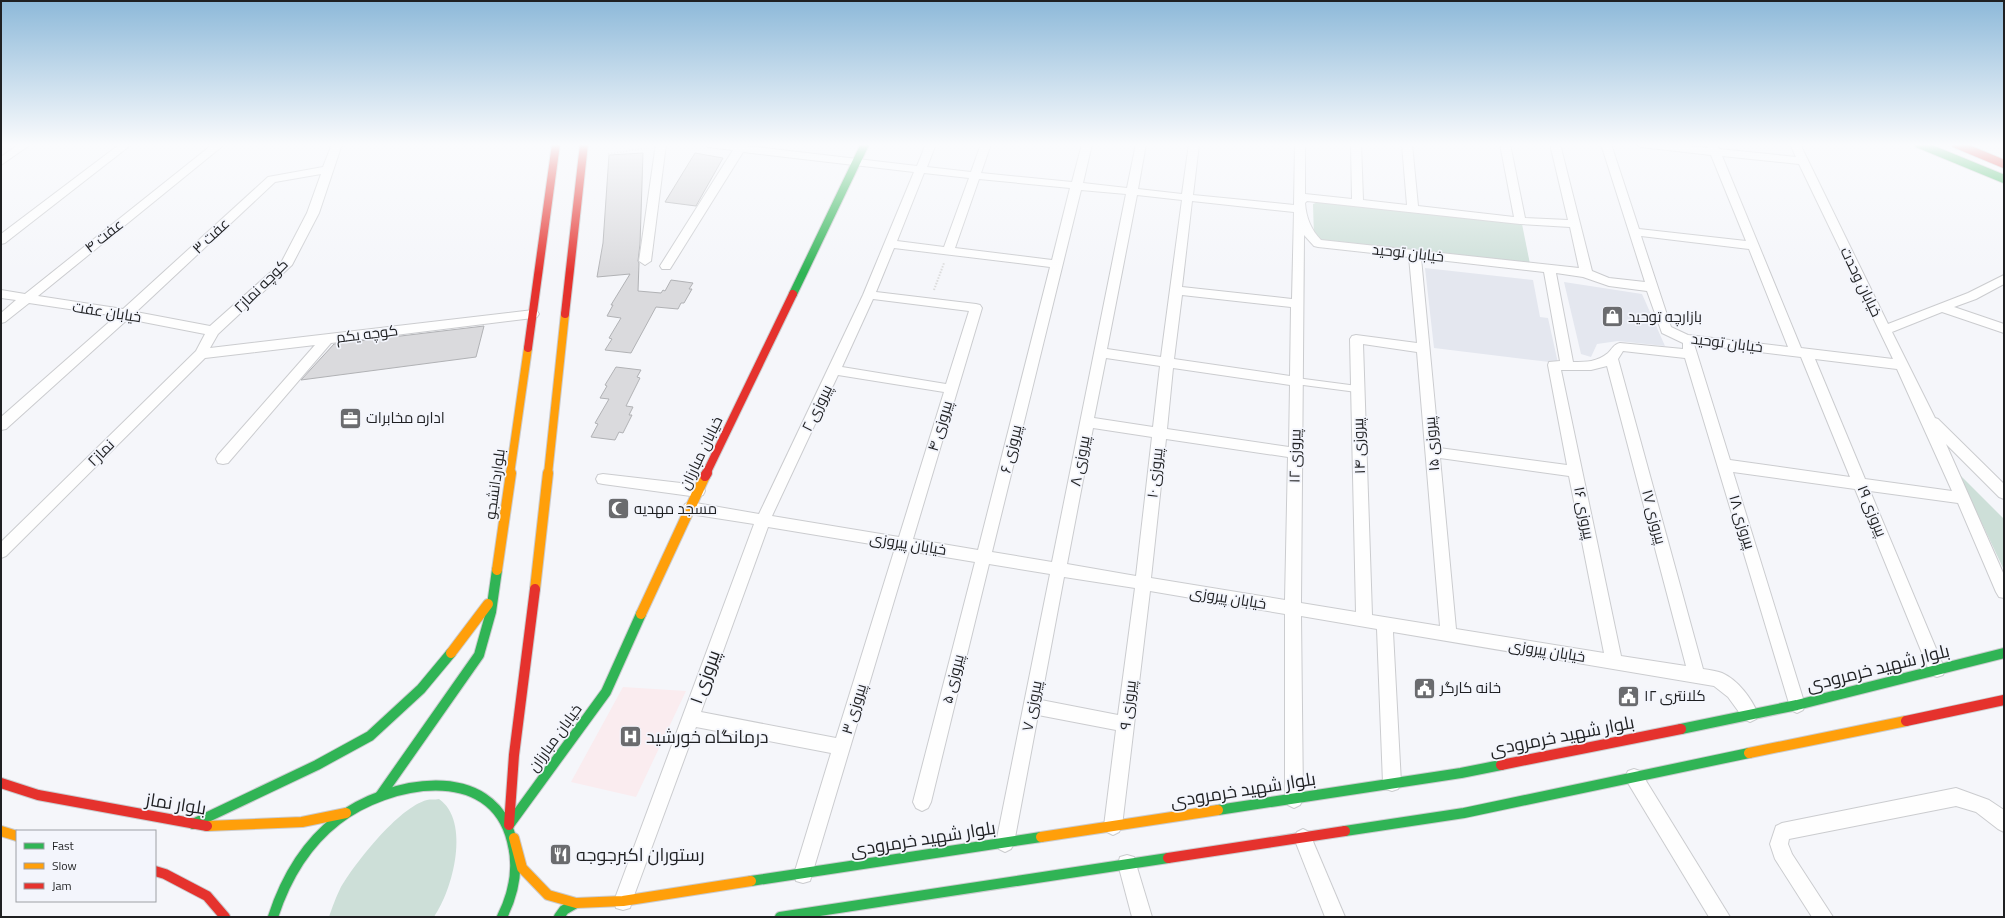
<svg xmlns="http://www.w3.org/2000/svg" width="2005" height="918" font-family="'Titillium Web',Cairo,sans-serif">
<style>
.built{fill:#e4e7ef}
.medical{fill:#faecef}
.green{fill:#cddfd8}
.building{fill:#dadadd;stroke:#b1b2b5}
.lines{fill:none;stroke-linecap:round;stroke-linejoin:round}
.lane-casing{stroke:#cbcccf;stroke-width:8}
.street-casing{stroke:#cbcccf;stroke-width:2}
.fast-far1-casing{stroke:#cbcccf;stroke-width:10}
.fast-casing{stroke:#cbcccf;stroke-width:12}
.slow-far1-casing{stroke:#cbcccf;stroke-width:10}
.slow-casing{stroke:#cbcccf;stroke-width:12}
.jam-far1-casing{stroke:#cbcccf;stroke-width:10}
.jam-casing{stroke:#cbcccf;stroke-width:12}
.path{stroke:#dbdbdb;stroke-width:2;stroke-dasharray:1.5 1.5;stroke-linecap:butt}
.lane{stroke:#fefefe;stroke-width:6}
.street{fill:#fefefe;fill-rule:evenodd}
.fast-far1{stroke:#30b455;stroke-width:8}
.fast{stroke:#30b455;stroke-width:10}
.slow-far1{stroke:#ff9f0a;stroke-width:8}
.slow{stroke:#ff9f0a;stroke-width:10}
.jam-far1{stroke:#e5322d;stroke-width:8}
.jam{stroke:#e5322d;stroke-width:10}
.labels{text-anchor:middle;stroke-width:3.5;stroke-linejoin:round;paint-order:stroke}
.street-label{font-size:15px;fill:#1f2022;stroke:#f3f5fc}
.poi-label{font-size:15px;fill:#1f2022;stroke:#f3f5fc;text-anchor:start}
.near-street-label{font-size:18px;fill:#1f2022;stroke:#f3f5fc}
.near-poi-label{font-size:18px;fill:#1f2022;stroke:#f3f5fc;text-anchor:start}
</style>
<rect width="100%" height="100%" fill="#f5f6fa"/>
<g class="built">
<path d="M1425,268l108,12 7,37 8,1 10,45 -124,-15z"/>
<path d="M1564,282l78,12 23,52 -47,-5 -21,3 -6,13 -10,-3z"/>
</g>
<path class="medical" d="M623,687l63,4 -50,106 -65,-15z"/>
<g class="green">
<path d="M1318,202l204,22 8,40 -212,-24 -4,-3 -1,-33z"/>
<path d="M1958,473l46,46v51z"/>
<path d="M439,799c32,22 14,91 -5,118h-105c3,-9 7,-20 11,-28 14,-25 59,-82 87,-89 3,-1 8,0 12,-1z"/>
</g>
<g class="building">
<path d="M643,153l-3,91 -2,17 1,2 -1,28 23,2 2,-3 2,1 6,-11 22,3 -4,6h3l-8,14h-3l-3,6 -22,-2 -25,46 -26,-3 7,-11 -3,-1 12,-20 -14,-2 6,-11h-2l19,-31 -33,3 6,-34 6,-88z"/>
<path d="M695,153l28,5 -22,39 -5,9 -31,-4z"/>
<path d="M484,326l-8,31 -175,23 33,-36z"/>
<path d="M616,367l25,3 -4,7 3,1 -14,28 7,1 -4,8h3l-9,18 -4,-1 -4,8 -24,-3 7,-13 -3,-1 14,-24 -9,-1 7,-12 -2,-1z"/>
</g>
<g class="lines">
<defs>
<path id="lane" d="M1296,381l61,8"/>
<g id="street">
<path d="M19,144h12l-30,21v-8z"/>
<path d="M120,144h12l-127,99 -4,1v-10z"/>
<path d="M213,144h12l-187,152 85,13 145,-132 55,-10 9,-23h10l-23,69 -27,52 -74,69 -8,14 323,-38 4,1 2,3 -2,3 -4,1 -202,25 -103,120 -5,1 -5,-1 -2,-4 2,-4 97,-110 -110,13 -199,198 -5,2v-16l195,-191 9,-17 -77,-15 -122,110 -5,1v-13l115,-101 -87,-13 -24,19 -4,1v-10l15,-13 -15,-2v-8l24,4zM321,174l-14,39 -26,50 -71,63 -74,-14 139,-130z"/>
<path d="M656,144h10l-15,117 -6,4 -6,-4z"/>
<path d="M703,144h44l-1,2 171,20 9,-22h10l-9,23 44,5 10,-28h10l-10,29 91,9 10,-38h10l-9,39 44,5 9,-44h10l-8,45 44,5 7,-50h10l-6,51 101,10 1,-61h10v50l47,5 -1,-55h10l2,56 44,5 -5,-61h10l6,62 96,11 -14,-73h10l15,74 43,2 -18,-76h10l32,127 17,7 36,4 -44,-138h10l28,85 107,12 -35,-86 -70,-8 -5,-3h36l36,4 -1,-4h10l2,5 77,8 -6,-13h10l88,180 80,-31 36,-18v9l-28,15 -22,8 50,17v9l-62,-21 -50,20 43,86 3,1 66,65v15l-5,-2 -53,-53 58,131v23l-5,-1 -3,-5 -38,-89 -88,-12 75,179 -2,5 -6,2 -6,-2 -76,-186 -122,-17 72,233 -2,5 -6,3 -6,-3 -106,-352 -62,-7 -5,8 85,310c7,1 14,2 19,4 16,7 30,26 36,41l-2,5 -6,3 -6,-3 -16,-22 -14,-11 -321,-54 8,151 -3,6 -6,2 -6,-2 -3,-6 -6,-154 -76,-13 2,183 -3,6 -6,3 -6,-3 -3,-6v-185l-135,-23 -28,235 -3,6 -6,3 -6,-3 -3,-6 12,-96 -78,-15 -24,128 -3,6 -6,3 -6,-3 -3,-6 54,-269 -61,-10 -58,238 -3,6 -6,3 -6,-3 -3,-6 62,-240 -66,-11 -99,330 -7,2 -7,-2 -2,-7 37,-121 -135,-26 -64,174 -2,7 -7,2 -7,-2 -2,-7 140,-377 -64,-10 -5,-2 -2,-4 2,-4 5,-2 69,12 104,-219 51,-123 -171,-20 -73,117h-8l-2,-3 73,-116 -25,-3zM1722,156l77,8 94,195 -92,-11zM924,173l45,5 -25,69 -47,-6zM979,179l91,9 -18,72 -97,-12zM1081,190l45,4 -74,368 -60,-10zM1137,195l45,5 -21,157 -54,-8zM1192,201l102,11 -2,87 -110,-12zM1307,201l213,23 50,3 9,41 -258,-28c-10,-10 -15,-23 -16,-37zM1304,235l10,11 4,1 91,10 8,86 -61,-8 -4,1 -2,3 6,273 -55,-9zM1641,236l108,13 39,98 -100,-12 -17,-8zM894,248l156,19 -72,283 -65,-11 69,-231 -2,-3 -4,-1 -100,-12zM1421,258l123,14 16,89 -11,1 -1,3 19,100 -128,-17zM1556,273l27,4 26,9 38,5 15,42 21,10v6l-63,-6c-6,1 -8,6 -12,10 -11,9 -22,9 -35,9zM1182,295l109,12 -1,69 -116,-17zM873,299l96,12 -23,73 -104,-17zM1363,344l54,8 23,274 -68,-11zM1694,344l107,13 49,120 -120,-17zM1106,358l54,8 -7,61 -59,-9zM1815,359l82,10 55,122 -87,-12zM1607,366l79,300 -65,-10 -60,-286h30zM1173,368l117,17 -1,62 -122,-18zM838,375l106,17 -45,145 -127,-21zM1093,428l59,9 -16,139 -69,-12zM1166,439l122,18 -3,143 -134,-22zM1440,458l129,18 35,177 -148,-24zM768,527l127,21 -59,190 -135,-26zM1064,577l71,11 -17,127 -77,-15z"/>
<path d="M603,474l95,11 5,2 2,4 -2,4 -5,2 -95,-13 -5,-1 -2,-4 2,-4z"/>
<path d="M1634,769l6,2 90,146h-21l-81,-134 -3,-6 3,-6z"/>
<path d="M1956,788l33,12 15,10v22l-6,-3 -22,-17 -20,-6 -167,33 -1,5 4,10 41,63h-21l-37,-58 -5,-15 6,-18 6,-3z"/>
<path d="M1303,829l6,3 36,85h-20l-31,-79 3,-6z"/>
<path d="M1127,855l7,2 2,7 16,53h-20l-14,-53 2,-7z"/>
</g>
<g id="fast-far1">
<path d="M1919,144l85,35"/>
<path d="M793,294l72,-150"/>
</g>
<g id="fast">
<path d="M1681,729l116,-24 207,-52"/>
<path d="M380,796l99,-141 12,-43 6,-42"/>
<path d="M1218,810l243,-37 40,-8"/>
<path d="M193,824l124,-59 53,-29 51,-47 30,-36"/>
<path d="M509,825l97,-133 35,-78"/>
<path d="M1345,831l119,-18 285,-60"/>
<path d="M751,881l290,-44"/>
<path d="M273,917c12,-37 33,-73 64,-97 50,-39 155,-60 175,21 7,26 2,52 -10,76"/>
<path d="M559,917l5,-7 12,-7"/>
<path d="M780,917l388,-59"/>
</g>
<g id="slow-far1">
<path d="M510,474l18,-126"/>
<path d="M548,474l17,-160"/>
</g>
<g id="slow">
<path d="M497,570l14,-97"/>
<path d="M535,589l13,-116"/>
<path d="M641,614l64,-138"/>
<path d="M451,653l37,-49"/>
<path d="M1749,753l157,-32"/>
<path d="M207,826l95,-4 44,-9"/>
<path d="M1,831l16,5"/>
<path d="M1041,837l177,-27"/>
<path d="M514,838l8,30 26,27 28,8 47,-2 128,-20"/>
</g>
<g id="jam-far1">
<path d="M1956,144l48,20"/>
<path d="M565,314l19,-170"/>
<path d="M528,348l28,-204"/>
<path d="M706,474l87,-180"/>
</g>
<g id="jam">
<path d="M705,476l2,-3"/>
<path d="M1906,721l98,-21"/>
<path d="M1501,765l180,-36"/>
<path d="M1,783l37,12 169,31"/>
<path d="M509,825l5,-70 21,-166"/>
<path d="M1168,858l177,-27"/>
<path d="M155,871l10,3 42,22 18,21"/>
</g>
</defs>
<use href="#lane" class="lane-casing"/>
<use href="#street" class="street-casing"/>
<use href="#fast-far1" class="fast-far1-casing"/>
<use href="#fast" class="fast-casing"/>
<use href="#slow-far1" class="slow-far1-casing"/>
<use href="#slow" class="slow-casing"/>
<use href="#jam-far1" class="jam-far1-casing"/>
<use href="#jam" class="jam-casing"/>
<g class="path">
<path d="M608,154l39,-6"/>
<path d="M934,290l10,-27"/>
</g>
<use href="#lane" class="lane"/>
<use href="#street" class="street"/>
<use href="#fast-far1" class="fast-far1"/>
<use href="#fast" class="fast"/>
<use href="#slow-far1" class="slow-far1"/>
<use href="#slow" class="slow"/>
<use href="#jam-far1" class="jam-far1"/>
<use href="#jam" class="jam"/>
</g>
<linearGradient id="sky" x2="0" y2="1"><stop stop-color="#8db9d9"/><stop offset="0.53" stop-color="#fafbfd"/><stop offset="1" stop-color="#fafbfd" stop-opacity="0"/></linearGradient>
<rect width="2005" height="273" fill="url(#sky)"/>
<defs>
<symbol id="shop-square" viewBox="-11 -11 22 22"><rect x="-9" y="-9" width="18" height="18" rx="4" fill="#6a6b6e" stroke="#f3f5fc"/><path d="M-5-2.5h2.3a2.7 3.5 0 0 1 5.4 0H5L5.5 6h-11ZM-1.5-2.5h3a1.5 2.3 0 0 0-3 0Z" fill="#fff"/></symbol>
<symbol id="office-square" viewBox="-11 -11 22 22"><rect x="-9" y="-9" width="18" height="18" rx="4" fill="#6a6b6e" stroke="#f3f5fc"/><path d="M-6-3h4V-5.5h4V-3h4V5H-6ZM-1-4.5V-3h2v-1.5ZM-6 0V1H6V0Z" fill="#fff"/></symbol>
<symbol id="mosque-square" viewBox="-11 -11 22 22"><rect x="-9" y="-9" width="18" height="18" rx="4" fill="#6a6b6e" stroke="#f3f5fc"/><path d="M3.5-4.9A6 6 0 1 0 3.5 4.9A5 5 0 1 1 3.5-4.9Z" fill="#fff"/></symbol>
<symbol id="civic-square" viewBox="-11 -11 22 22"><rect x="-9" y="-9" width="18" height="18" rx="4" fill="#6a6b6e" stroke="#f3f5fc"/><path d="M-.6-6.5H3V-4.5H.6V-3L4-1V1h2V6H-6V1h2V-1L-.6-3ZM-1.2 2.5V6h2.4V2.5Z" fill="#fff"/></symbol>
<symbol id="hospital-square" viewBox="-11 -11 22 22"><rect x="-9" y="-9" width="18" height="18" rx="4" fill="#6a6b6e" stroke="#f3f5fc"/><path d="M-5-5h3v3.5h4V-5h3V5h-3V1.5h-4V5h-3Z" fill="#fff"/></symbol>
<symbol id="restaurant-square" viewBox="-11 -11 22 22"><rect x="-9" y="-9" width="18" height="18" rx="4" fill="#6a6b6e" stroke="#f3f5fc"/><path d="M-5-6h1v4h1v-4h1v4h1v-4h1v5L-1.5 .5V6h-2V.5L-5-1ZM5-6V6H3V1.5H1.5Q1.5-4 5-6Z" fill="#fff"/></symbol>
</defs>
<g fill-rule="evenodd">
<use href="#shop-square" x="1600" y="304" width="25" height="25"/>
<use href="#office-square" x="338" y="406" width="25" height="25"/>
<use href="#mosque-square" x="606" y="496" width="25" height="25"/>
<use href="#civic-square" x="1412" y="676" width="25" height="25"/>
<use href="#civic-square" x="1616" y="684" width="25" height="25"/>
<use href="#hospital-square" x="618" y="724" width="25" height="25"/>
<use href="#restaurant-square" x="548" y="842" width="25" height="25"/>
</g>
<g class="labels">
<g class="street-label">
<text transform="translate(104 236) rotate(-38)" y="5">عفت ۴</text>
<text transform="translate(211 236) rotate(-43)" y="5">عفت ۳</text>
<text transform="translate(1408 253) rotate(6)" y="5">خیابان توحید</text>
<text transform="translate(1861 282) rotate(64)" y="5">خیابان وحدت</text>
<text transform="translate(261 286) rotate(-45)" y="5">کوچه نماز۲</text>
<text transform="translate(107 312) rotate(9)" y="5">خیابان عفت</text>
<text transform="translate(367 334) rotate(-7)" y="5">کوچه یکم</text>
<text transform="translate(1727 343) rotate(7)" y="5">خیابان توحید</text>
<text transform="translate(817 408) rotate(-64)" y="5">پیروزی ۲</text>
<text transform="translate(940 426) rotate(-73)" y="5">پیروزی ۴</text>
<text transform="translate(1432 444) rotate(-95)" y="5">پیروزی ۱۵</text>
<text transform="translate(1359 446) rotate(-92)" y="5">پیروزی ۱۴</text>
<text transform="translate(1011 449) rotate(-76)" y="5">پیروزی ۶</text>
<text transform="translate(101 453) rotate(-45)" y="5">نماز۲</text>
<text transform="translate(701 453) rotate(-64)" y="5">خیابان مبارزان</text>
<text transform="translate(1295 456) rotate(-89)" y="5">پیروزی ۱۲</text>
<text transform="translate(1080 461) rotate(-79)" y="5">پیروزی ۸</text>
<text transform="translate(1155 473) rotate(-84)" y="5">پیروزی ۱۰</text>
<text transform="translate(495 484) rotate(-82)" y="5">بلواردانشجو</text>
<text transform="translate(1872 511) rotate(68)" y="5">پیروزی ۱۹</text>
<text transform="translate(1584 513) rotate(79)" y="5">پیروزی ۱۶</text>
<text transform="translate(1654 517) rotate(75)" y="5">پیروزی ۱۷</text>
<text transform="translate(1742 522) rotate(73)" y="5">پیروزی ۱۸</text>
<text transform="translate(908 544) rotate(9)" y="5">خیابان پیروزی</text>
<text transform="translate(1228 598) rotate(9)" y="5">خیابان پیروزی</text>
<text transform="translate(1547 651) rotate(9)" y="5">خیابان پیروزی</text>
<text transform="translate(953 679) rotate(-76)" y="5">پیروزی ۵</text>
<text transform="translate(1128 705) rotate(-83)" y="5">پیروزی ۹</text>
<text transform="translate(1032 706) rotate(-79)" y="5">پیروزی ۷</text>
<text transform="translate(854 709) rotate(-73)" y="5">پیروزی ۳</text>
<text transform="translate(555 738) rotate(-54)" y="5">خیابان مبارزان</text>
</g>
<g class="poi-label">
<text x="1628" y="322">بازارچه توحید</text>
<text x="366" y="423">اداره مخابرات</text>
<text x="634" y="514">مسجد مهدیه</text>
<text x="1440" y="693">خانه کارگر</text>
<text x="1644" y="701">کلانتری ۱۲</text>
</g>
<g class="near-street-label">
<text transform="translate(1878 668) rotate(-14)" y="6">بلوار شهید خرمرودی</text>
<text transform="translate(705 677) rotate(-70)" y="6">پیروزی ۱</text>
<text transform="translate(1562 736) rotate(-11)" y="6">بلوار شهید خرمرودی</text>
<text transform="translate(1243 790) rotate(-9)" y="6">بلوار شهید خرمرودی</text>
<text transform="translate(176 804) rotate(9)" y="6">بلوار نماز</text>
<text transform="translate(923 839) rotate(-9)" y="6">بلوار شهید خرمرودی</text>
</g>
<g class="near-poi-label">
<text x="646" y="743">درمانگاه خورشید</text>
<text x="576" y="861">رستوران اکبرجوجه</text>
</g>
</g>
<rect width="2005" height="918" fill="none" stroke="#1f2022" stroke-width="4"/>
<rect x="16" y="830" width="140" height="72" fill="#f3f5fc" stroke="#9ea0a5"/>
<rect x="24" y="843" width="20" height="6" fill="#30b455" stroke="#9ea0a5"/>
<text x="52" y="850" font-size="12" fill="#1f2022">Fast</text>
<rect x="24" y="863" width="20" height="6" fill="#ff9f0a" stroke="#9ea0a5"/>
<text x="52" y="870" font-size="12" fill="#1f2022">Slow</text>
<rect x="24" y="883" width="20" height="6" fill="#e5322d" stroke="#9ea0a5"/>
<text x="52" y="890" font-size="12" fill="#1f2022">Jam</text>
</svg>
